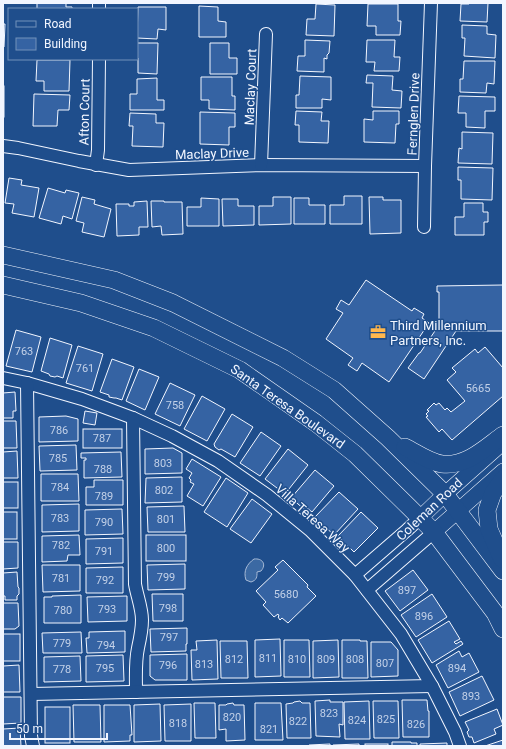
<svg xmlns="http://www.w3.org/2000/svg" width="506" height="749" font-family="Roboto,sans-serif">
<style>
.water{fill:#3b69a3;stroke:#a8bbd7}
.building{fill:#3563a3;stroke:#f2f6ff}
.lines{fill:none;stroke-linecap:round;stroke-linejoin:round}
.minor-casing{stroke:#f2f6ff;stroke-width:14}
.tertiary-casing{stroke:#f2f6ff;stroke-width:16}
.secondary-casing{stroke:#f2f6ff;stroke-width:18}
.minor{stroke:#1f4e8c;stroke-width:12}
.tertiary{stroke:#1f4e8c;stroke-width:15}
.secondary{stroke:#1f4e8c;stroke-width:17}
.labels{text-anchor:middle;stroke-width:3;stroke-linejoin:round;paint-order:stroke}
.number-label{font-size:11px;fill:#c3d1e8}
.street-label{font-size:13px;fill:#f2f6ff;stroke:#1f4e8c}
.poi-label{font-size:13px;fill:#f2f6ff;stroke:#1f4e8c;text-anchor:start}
</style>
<rect width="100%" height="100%" fill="#1f4e8c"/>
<path class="water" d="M254,559c8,-1 13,5 7,12l-4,1c0,5 0,8 -6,10l-5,-2c-3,-9 1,-16 8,-21z"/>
<g class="building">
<path d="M37,3h29v4h6v2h-35z"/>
<path d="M469,3h19l-1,19 -27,-1 1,-17h8z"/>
<path d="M316,4l19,1 -1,31 -28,-1 1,-16h8z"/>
<path d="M368,4h30v17h3l-1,14h-24v-9h-9z"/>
<path d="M199,6l19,1v14l8,1v15h-27z"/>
<path d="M138,7h28v23l-8,-1 -1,10 -20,-1z"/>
<path d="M3,24h2l-1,23h-1z"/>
<path d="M462,25l25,1v8l9,1 -1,23 -31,-2 1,-18h-3z"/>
<path d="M305,40l25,1 -1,12 -2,2v4l-3,-1v14l-27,-1 1,-15h7z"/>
<path d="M367,40h28l-1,17h6l-1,14h-25l1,-9h-9z"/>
<path d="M137,43h21l-1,31 -19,-1v-15h-1z"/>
<path d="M210,43h19v15h8v16h-27z"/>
<path d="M37,60h33l-1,31h-25v-10h-8z"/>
<path d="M464,61h31l-1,23 -7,-1 -1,10 -26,-1v-13h3z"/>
<path d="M367,75l26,1 -1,14 10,1 -1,17 -29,-1 1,-24h-7z"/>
<path d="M300,76l31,1v23l-9,-1v9h-26v-13h3z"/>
<path d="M201,77h31v19h3v14l-26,-1v-9h-8z"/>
<path d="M157,78v22h7v10h-34v-16h7v-15z"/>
<rect x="3" y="86" width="1" height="31"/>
<path d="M34,94l36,1 -1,15h-11l-1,16h-24z"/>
<path d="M459,96l36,1v14h-10v17l-19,-1v-14h-8z"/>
<path d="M296,111l26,1 -1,9h8l-1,22 -29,-1v-17h-4z"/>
<path d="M373,111h26v13h-3l-1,19 -31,-1v-23l9,1z"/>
<path d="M200,112l35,1v14h-6v18l-29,-1z"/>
<path d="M130,113l26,1v9h8l-1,24 -31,-1 1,-20h-4z"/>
<path d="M462,132l31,1 -1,31 -34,-1 1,-15 3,1z"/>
<path d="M458,167l35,1 -1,32 -31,-1v-19h-3z"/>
<path d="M9,178l13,2 -1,5 18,3 -5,29 -22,-4 2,-9 -9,-1z"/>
<path d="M48,188l17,5 1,-3 13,3 -7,26 -9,-3 -2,8 -22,-6z"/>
<path d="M344,196h18v28h-32v-19h14z"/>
<path d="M82,197l13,3 -1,4 17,5 -7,28 -22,-5 2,-9 -8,-2z"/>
<path d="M273,197h18v27l-32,1v-19h14z"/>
<path d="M369,197h14v3h18v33l-31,1z"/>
<path d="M201,198l18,1v27h-32v-19h14z"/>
<path d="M294,198h15v7h16v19h-31z"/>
<path d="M222,199h16v7h16v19l-31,1z"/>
<path d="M147,201l1,26h-9v8l-22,1 -1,-32h13v2h5v-4z"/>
<path d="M151,201h13v1h18l1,32 -21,1 -1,-9 -9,1z"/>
<path d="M464,203h19v9h5v10h-4v13h-29v-18h9z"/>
<path d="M366,280l46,31 2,-3 10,6 -2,4 7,5 -40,59 -27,-19 -5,8 -9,-6 5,-7 -27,-19 17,-26 -7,-4 5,-9 8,5z"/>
<path d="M503,285v46h-47l-32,48 -16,-11 11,-15h1l19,-28v-33h-2v-6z"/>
<path d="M16,330l25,7 -9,35 -26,-6z"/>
<path d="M50,338l22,7 -9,33 -6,-2 -2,1 -5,-1 -1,-2 -8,-3z"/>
<path d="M78,346l25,8 -11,37 -26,-8z"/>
<path d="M485,347l18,21v28l-51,44 -10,-11 -3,3 -13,-15 2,-1 -2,-2 3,-3 -2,-1 7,-7 2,2 3,-2 6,7 2,-2 4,4 14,-11 -18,-21 9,-8 -4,-4 23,-19 3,4z"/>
<path d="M112,359l22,8 -12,33 -6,-2h-2l-5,-1v-2l-9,-3z"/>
<path d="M139,369l20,8 -14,33 -19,-9z"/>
<path d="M170,383l25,12 -15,31 -25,-12z"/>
<path d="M15,392l1,19h-3v7h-10v-25z"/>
<path d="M202,396l23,13 -18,32 -23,-12z"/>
<path d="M85,411l12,2 -2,12 -12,-2z"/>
<path d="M232,414l21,13 -18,30 -14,-8 -2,1 -4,-3 -1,-3z"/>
<path d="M66,416l12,3v22l-39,1v-25z"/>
<path d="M3,421h13l1,27h-14z"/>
<rect x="83" y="429" width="39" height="19"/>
<path d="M261,432l20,14 -21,30 -20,-13z"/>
<path d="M76,445l1,25 -37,1 -1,-25z"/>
<path d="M173,448l9,5v20l-37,1v-25z"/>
<path d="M288,449l20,16 -23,29 -20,-15z"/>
<path d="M17,451l1,27h-15v-26z"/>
<path d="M121,452l1,25 -38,1v-18h2v-2h-5v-5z"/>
<path d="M192,459l29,18 -18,29 -16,-10 7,-12 -4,-2 1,-2 -2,-2 3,-5 -6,-4z"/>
<path d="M315,470l19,16 -22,26 -5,-4 -2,2 -14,-12z"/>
<path d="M41,474h37l1,27h-38z"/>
<path d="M182,477v25l-37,1 1,-25z"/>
<path d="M226,478l22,15 -21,34 -23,-15z"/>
<path d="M94,480h29v25h-37v-18h8z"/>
<rect x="3" y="482" width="15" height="26"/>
<path d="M339,492l19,17 -24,26 -12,-11h-2l-5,-4v-3z"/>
<path d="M252,499l20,15 -21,29 -21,-14z"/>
<path d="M79,504v27l-37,1v-27z"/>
<path d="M184,506l1,26h-37l-1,-25z"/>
<path d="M122,509l1,25 -38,1v-25z"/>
<rect x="3" y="512" width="14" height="27"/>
<path d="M361,512l17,16 -24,24 -6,-6 -2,1 -4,-4v-3l-4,-4z"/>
<path d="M79,535l1,20h-12l-1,6 -25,1v-26z"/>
<rect x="146" y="535" width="40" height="26"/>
<path d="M123,538v25l-37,1v-25z"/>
<path d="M3,542h15v26l-15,1z"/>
<path d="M283,560l25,25 -1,2 9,9 -28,27 -6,-5 -2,2 -2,-3 1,-1 -1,-2 -4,3 -11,-12 3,-3 -10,-11 22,-21 -3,-3z"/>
<path d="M185,564v25l-37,1 -1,-25z"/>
<path d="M42,565h38v26l-37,1z"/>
<path d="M123,567v26h-37v-25z"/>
<path d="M413,570l15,20 -28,21 -15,-20z"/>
<path d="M17,572l1,15 1,1v6l-2,2v4h-12v-4h-2v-23z"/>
<path d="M152,594h31v27h-30z"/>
<path d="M432,594l15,23 -31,20 -15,-22z"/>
<path d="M81,595v28h-37v-26h8v-1z"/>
<path d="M127,596v25l-39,1 -1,-25z"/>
<path d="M3,603h15l1,23 -4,3h-12z"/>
<path d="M449,621l11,18 -6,3 2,2 5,-3 2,3 -31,19 -14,-23z"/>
<path d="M187,628v16h-1v7l-35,1 -1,-23z"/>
<path d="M125,631v21l-38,1 -1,-15h3v-6z"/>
<path d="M81,632l1,21h-39l-1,-20z"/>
<rect x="3" y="634" width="17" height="27"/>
<path d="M280,639l1,37 -26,1v-37z"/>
<path d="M217,640l1,39 -26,1 -1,-30h6l-1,-9z"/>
<path d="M284,640h25l1,37h-26z"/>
<path d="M338,640l1,37 -26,1v-37z"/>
<path d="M342,640h18v1h7l1,37h-26z"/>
<path d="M220,641h27l1,37h-27z"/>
<path d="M371,642h20l7,8v26l-27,1z"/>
<path d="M459,651l3,6 7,-4 10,19 -31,16 -12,-23z"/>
<path d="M187,654v26h-32l-5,-4v-21z"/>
<path d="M123,655l1,26 -38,1v-26z"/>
<path d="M80,656l1,25 -37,1v-25z"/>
<path d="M19,665l1,27h-17v-26z"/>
<path d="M482,676l12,24 -34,16 -11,-24z"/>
<path d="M3,697h18v26l-18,1z"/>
<path d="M330,700v2h13v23l-4,-1 1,13 -24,-1 -1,-35z"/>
<path d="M402,700h25l1,11h1v26h-26z"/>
<path d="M300,701l2,2h8l1,35h-24l-1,-34 7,-1 1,-1z"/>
<path d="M369,701l1,38h-25l-1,-37z"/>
<path d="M373,701h25l1,37h-25z"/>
<path d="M194,703h21l1,35h-21z"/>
<path d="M233,703l1,2h10l1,35 -19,1v-12l-7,1v-25h7l1,-1z"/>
<path d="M255,703h26l2,37h-28z"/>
<path d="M160,704l1,37 -27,1v-37z"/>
<path d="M191,704v37h-26l-1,-36z"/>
<path d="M73,705h27l1,37h-27z"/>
<path d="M104,705h26l2,30h-2v6l-26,1z"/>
<rect x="45" y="707" width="25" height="36"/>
<path d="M497,709l6,16 -9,4 2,5 -22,9 -2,-6h-3l-2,-5 2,-2 -4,-8z"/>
<path d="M20,728l1,18h-18v-17z"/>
<path d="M503,740v6h-18z"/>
<path d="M392,742h19v1h6v3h-25z"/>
<path d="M447,743v3h-27v-2z"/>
<path d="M330,744v2h-21v-1z"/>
<path d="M359,744v2h-25l-1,-1z"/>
<rect x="365" y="744" width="23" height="2"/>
</g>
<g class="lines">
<defs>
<g id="minor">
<path d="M99,9v-6"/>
<path d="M3,146l15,2 61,13 50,9 132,-5 164,1"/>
<path d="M96,165l2,-15 1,-91"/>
<path d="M261,165l5,-131"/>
<path d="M424,227l1,-61 6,-163"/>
<path d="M3,378l24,5 55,16 51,19 39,18 46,25 49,34 43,35 45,45 46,59 31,52 23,46 5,14"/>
<path d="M27,383l4,353 2,10"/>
<path d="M133,418l2,166c2,12 7,24 7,36 0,10 -2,19 -4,28 -3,14 -2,29 -2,44"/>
<path d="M355,575l52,-45 13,-12"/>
<path d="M367,590l67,-58"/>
<path d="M31,694l401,-8"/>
</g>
<g id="tertiary">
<path d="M420,518l25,-24 53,-47"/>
<path d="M434,532l69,-61"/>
</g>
<g id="secondary">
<path d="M3,255l111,25 59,23 110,55 51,32 54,48 57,56 58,77"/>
<path d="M3,285l78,18 73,25 86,42 76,53 39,31 54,53 25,25 61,81 8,16"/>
<path d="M405,447c12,6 24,15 37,17 24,3 43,-16 61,-29"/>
<path d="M502,559l-13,-30 -2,-19 6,-17 10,-14"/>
</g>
</defs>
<use href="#minor" class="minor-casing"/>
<use href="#tertiary" class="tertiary-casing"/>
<use href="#secondary" class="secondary-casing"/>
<use href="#minor" class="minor"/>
<use href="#tertiary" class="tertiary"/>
<use href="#secondary" class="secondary"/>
</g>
<defs>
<symbol id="office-bare" viewBox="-9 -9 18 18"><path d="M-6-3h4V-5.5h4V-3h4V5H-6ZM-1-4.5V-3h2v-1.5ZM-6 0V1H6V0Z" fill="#ffb74d" stroke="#1f4e8c" stroke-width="2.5" paint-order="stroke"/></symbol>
</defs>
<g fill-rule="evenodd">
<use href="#office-bare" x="367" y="321" width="22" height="22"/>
</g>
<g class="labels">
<g class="number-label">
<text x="24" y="355">763</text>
<text x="85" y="372">761</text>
<text x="478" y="392">5665</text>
<text x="175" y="409">758</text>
<text x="59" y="434">786</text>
<text x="102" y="442">787</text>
<text x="58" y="462">785</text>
<text x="163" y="467">803</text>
<text x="103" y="473">788</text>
<text x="60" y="491">784</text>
<text x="164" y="494">802</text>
<text x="104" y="500">789</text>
<text x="60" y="522">783</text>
<text x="166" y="523">801</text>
<text x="104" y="526">790</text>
<text x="61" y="549">782</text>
<text x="166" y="552">800</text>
<text x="104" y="555">791</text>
<text x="166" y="581">799</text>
<text x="61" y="582">781</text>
<text x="105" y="584">792</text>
<text x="407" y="594">897</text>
<text x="286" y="598">5680</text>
<text x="168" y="612">798</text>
<text x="107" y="613">793</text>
<text x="63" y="614">780</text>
<text x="424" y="620">896</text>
<text x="169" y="641">797</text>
<text x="62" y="647">779</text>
<text x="106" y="649">794</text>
<text x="268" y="662">811</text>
<text x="234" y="663">812</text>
<text x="297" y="663">810</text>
<text x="326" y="663">809</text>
<text x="355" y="663">808</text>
<text x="385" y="667">807</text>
<text x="204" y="668">813</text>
<text x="168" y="669">796</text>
<text x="105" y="672">795</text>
<text x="457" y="672">894</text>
<text x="62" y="673">778</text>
<text x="471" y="700">893</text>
<text x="329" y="717">823</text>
<text x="232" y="721">820</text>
<text x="386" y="723">825</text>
<text x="357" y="724">824</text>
<text x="298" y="725">822</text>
<text x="178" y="727">818</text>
<text x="416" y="728">826</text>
<text x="269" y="733">821</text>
</g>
<g class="street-label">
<text transform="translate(250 87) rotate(-88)" y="5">Maclay Court</text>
<text transform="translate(84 112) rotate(-89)" y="5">Afton Court</text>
<text transform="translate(413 114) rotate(-88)" y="5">Fernglen Drive</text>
<text transform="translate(212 153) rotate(-2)" y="5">Maclay Drive</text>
<text transform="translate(288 406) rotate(35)" y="5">Santa Teresa Boulevard</text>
<text transform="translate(429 509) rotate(-43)" y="5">Coleman Road</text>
<text transform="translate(313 518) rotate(42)" y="5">Villa Teresa Way</text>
</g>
<g class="poi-label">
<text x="390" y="330">Third Millennium<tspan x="390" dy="15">Partners, Inc.</tspan></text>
</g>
</g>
<rect width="506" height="749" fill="none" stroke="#f2f6ff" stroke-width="8"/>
<rect x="8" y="8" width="130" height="52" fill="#1f4e8c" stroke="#7391ba"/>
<rect x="16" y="21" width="20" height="6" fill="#1f4e8c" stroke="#7391ba"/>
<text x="44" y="28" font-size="12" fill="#f2f6ff">Road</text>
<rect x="16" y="38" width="20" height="12" fill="#3563a3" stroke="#7391ba"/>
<text x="44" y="48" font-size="12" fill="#f2f6ff">Building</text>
<path d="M10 733v6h97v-6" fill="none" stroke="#f2f6ff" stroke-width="2"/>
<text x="16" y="733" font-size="12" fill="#f2f6ff" stroke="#1f4e8c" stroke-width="3" paint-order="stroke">50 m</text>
</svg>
